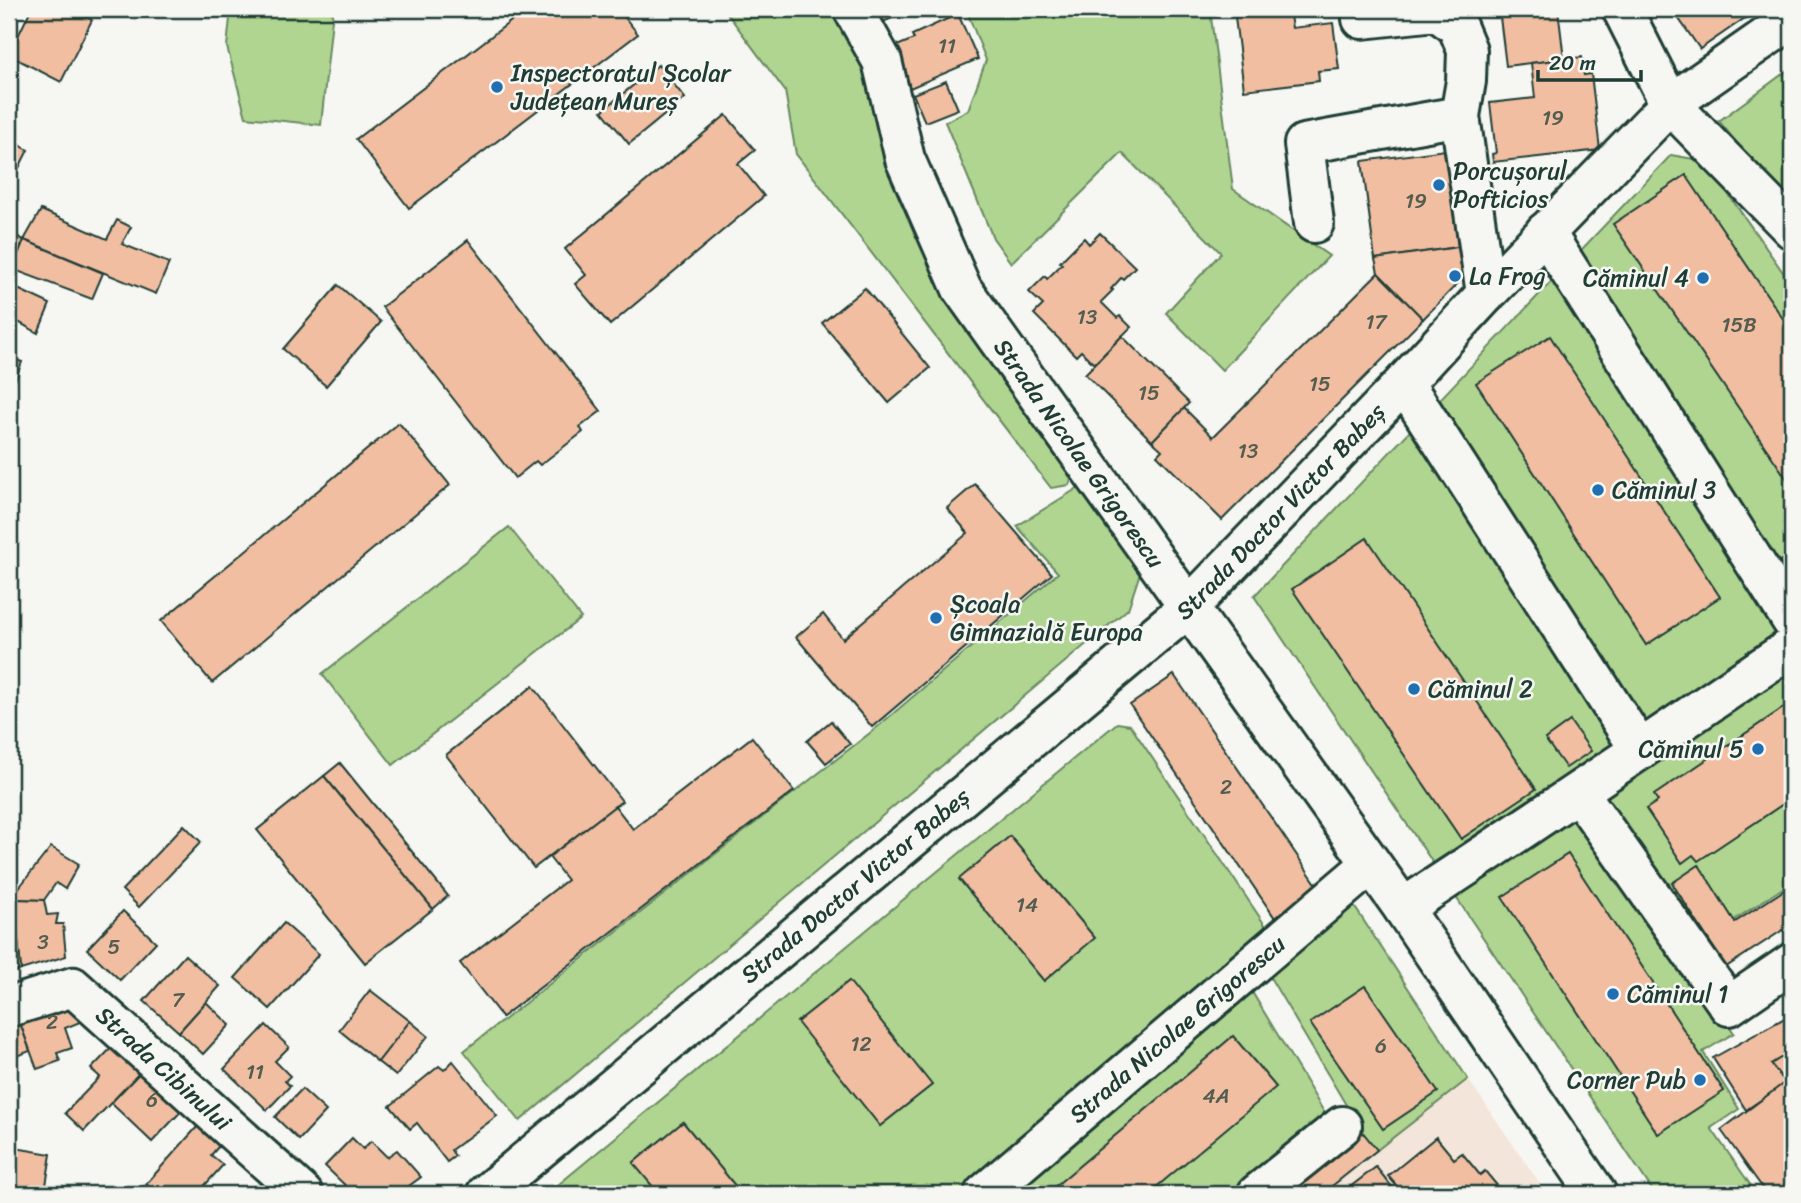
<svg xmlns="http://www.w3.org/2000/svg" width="1801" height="1203" font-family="Sriracha,sans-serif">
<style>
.built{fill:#f4e5da}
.green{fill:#b0d591;stroke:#688962;stroke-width:2}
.building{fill:#f1bea2;stroke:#1f3d34;stroke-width:2}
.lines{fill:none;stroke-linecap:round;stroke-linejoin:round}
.minor-casing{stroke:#1f3d34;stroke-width:44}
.minor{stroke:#f6f6f2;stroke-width:38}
.poi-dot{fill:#1f6fb2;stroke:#f6f6f2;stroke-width:2.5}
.labels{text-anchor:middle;stroke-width:5;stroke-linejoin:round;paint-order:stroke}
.number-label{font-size:21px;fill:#545d50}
.poi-label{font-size:24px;fill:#1f3d34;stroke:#f6f6f2;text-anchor:start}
.street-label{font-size:24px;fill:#1f3d34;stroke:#f6f6f2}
</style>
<rect width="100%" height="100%" fill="#f6f6f2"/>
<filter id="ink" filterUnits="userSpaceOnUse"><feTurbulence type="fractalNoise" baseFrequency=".0143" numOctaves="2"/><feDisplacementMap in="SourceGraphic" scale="14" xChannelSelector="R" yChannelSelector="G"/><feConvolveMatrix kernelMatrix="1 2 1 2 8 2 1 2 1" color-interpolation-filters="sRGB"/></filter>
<g filter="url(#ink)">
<path class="built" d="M1468,1079l79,115h-224z"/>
<g class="green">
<path d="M231,9h102l-12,116 -75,-8 -19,-70z"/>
<path d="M724,9h115l236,460 -6,16 -18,3 -255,-334 -11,-63z"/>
<path d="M966,9h244l23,180 96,67 -107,114 -56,-57 55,-60 -99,-100 -111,110 -18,-25 -48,-116 23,-12 18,-50z"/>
<path d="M1792,67v138l-20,-19 -53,-65z"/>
<path d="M1671,155l34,6 87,124v597l-111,73 53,78 -31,19 36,57 -28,19 45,65 -2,1h-99l-401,-598z"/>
<path d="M1081,486l59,87 -12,36 -608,512 -56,-70 411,-322 183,-156 -41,-47z"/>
<path d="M509,527l72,91 -188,147 -71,-91z"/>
<path d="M1117,723l13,2 135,200 -3,19 -294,250h-421z"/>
<path d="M1341,906h13l114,173 -91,71 -16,-20 -90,-151 -1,-12z"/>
<path d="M1242,991l10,1 75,125 -94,77h-232z"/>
</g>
<g class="building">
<path d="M31,9h39l22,11 -31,62 -52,-27z"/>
<path d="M527,9h91l20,25 -229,174 -53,-69z"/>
<path d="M878,9h36l-31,13z"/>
<path d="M1234,9h55l3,19 41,-5 6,46 -21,2 1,10 -75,9z"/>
<path d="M1499,9h59l6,50 -58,7z"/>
<path d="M1672,9h86l-58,40z"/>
<path d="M958,14l20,45 -68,29 -18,-40 22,-9 -2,-4z"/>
<path d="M1582,57l2,18 7,-1 9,76 -107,12 -1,-8 4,-1 -6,-50 45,-5 -4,-35z"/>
<path d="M658,65l27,33 -56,46 -27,-33z"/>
<path d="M946,81l12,28 -33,13 -12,-28z"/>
<path d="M726,115l29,35 -17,14 26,32 -154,129 -35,-41 11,-9 -21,-26z"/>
<path d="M9,139l19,11 -19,38z"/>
<path d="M1445,150l13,97 -83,12 -13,-98z"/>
<path d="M1686,175l106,157v148l-3,2 -176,-258z"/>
<path d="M41,210l66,29 10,-19 14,7 -9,17 47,19 -13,31 -132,-54z"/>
<path d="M9,232l15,8 -9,24 -6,-4z"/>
<path d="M1100,233l35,34 -12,12 -2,-1 -10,11 2,1 -12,12 16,16 3,-2 11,11 -37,37 -13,-13 -5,5 -42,-42 9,-9 -14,-13 16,-16 2,3 15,-15 -2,-2 24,-24 5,6z"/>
<path d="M24,240l79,33 -11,26 -80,-30z"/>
<path d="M468,240l133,171 -21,16 3,5 -43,33 -4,-4 -21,17 -133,-171z"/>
<path d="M1458,247l5,31 -40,41 -45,-46 -3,-14z"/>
<path d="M1378,273l45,46 -201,201 -65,-65 5,-5 -10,-9 32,-33 29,29z"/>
<path d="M9,285l41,19 -12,29 -29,-16z"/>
<path d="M338,285l43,37 -55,64 -43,-37z"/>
<path d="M865,288l65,80 -41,35 -67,-80z"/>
<path d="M1122,336l67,67 -37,38 -67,-67z"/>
<path d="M1550,336l170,261 -74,48 -170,-262z"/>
<path d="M9,358l13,4 -9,24 -4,-1z"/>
<path d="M399,423l51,62 -238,198 -51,-62z"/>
<path d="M975,484l77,90 -180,153 -76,-90 27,-23 20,25 125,-106 -21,-25z"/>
<path d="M1367,538l169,251 -75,50 -169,-250z"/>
<path d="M1792,553v26l-12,-18z"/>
<path d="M1174,675l145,213 -44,30 -145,-213z"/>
<path d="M533,686l89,115 -88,67 -88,-113z"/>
<path d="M1792,702v96l-94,63 -5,-6 -11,8 -36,-54 12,-8 -4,-6z"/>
<path d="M831,721l19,23 -24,19 -19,-22z"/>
<path d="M1570,721l21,30 -25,17 -21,-29z"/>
<path d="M752,737l42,54 -292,226 -42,-54 107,-83 -18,-23 66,-51 18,23z"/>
<path d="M340,763l108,133 -15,13 -109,-133z"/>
<path d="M324,776l109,133 -68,54 -108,-133z"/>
<path d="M184,825l17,17 -62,65 -17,-17z"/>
<path d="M1010,836l85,102 -51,43 -85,-102z"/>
<path d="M51,847l28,17 -14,25 -9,-6 -12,17 -30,-1v-5z"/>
<path d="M1568,854l156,237 -66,43 -156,-237z"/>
<path d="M1699,865l36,57 57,-37v39l-66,43 -54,-84z"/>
<path d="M14,899l30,1 3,15 11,-1 -2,10h7l3,32 -45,14z"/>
<path d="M123,911l33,31 -36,38 -33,-31z"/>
<path d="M16,917l5,53 -12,4v-56z"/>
<path d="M284,923l35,31 -49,55 -35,-31z"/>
<path d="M185,955l35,31 -41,46 -35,-31z"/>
<path d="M849,981l83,104 -52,41 -83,-104z"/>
<path d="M1365,986l73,106 -55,37 -73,-106z"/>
<path d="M370,990l40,31 -32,41 -39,-32z"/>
<path d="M70,996l10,26 -15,6 7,20 -15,5 3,8 -23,8 -20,-54z"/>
<path d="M206,1002l24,23 -27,29 -24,-22z"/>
<path d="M1792,1014v37l-21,13 15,19 -40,27 -33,-52z"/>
<path d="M17,1015l13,36 -21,8v-41z"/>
<path d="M410,1021l18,15 -32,40 -18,-14z"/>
<path d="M266,1025l23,22 -14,14 15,15 -5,5 5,5 -23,24 -43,-41z"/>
<path d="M1233,1036l43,51 -128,107h-102z"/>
<path d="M121,1038l27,26 -64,67 -19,-18 35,-36 -9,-8z"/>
<path d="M1792,1051v26l-6,6 -15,-19z"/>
<path d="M453,1061l44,55 -46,34 4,6 -8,6 -30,-39 -7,6 -20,-23 49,-40 5,4z"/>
<path d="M148,1064l41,39 -37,39 -41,-39z"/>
<path d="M1792,1077v117h-25l-46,-64z"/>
<path d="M302,1089l24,22 -27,29 -24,-23z"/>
<path d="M206,1117l21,20 -16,18 12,10 -26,29h-2l-5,-4 -4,4h-38l4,-4 -6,-6z"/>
<path d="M683,1122l59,72h-83l-26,-31z"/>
<path d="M1361,1130l16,20 -55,44h-42z"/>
<path d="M1436,1137l18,22 8,-6 18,22 5,-4 19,23h-100l-16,-18z"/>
<path d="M352,1138l11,11 8,-8 16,16 10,-7 24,27 -23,17h-44l-29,-28z"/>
<path d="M9,1147l42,7 -6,38 -36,-5z"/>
<path d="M1376,1167l17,21 -8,6h-44z"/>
</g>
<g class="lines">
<defs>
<g id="minor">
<path id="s1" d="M853,9l29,52 23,98 57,130 441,619 194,286"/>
<path d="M1622,9l48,95 122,125"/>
<path d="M1362,19l74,-8 21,15 10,24 -1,31 -6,35 26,178"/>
<path d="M1314,223l-10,-79 156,-28"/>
<path d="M1545,232l247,389"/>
<path d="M1404,383l236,367"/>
<path d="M1579,793l150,213 63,-43"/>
<path d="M1403,908c131,-85 260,-174 389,-261"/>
<path id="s2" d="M9,1007l64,-20 230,207"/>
<path id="s3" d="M486,1194l703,-587 215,-224 82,-89 184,-190 122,-85"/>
<path id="s4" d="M984,1194l387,-330"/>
<path d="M1257,1194l85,-68"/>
</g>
</defs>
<use href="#minor" class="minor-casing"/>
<use href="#minor" class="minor"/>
</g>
</g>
<g class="poi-dot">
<circle cx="497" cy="87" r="7"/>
<circle cx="1439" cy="185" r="7"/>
<circle cx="1455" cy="276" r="7"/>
<circle cx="1703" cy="278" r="7"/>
<circle cx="1598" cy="490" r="7"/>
<circle cx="936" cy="618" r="7"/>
<circle cx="1414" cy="689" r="7"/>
<circle cx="1758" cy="749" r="7"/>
<circle cx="1613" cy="994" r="7"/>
<circle cx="1700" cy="1080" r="7"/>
</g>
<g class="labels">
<g class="number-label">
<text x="947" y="53">11</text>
<text x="1553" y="125">19</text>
<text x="1416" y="208">19</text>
<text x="1087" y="324">13</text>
<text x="1376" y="329">17</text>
<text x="1739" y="332">15B</text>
<text x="1320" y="391">15</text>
<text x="1149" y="400">15</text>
<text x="1248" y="458">13</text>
<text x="1226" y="794">2</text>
<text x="1027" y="912">14</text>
<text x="43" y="949">3</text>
<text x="114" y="954">5</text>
<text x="178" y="1007">7</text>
<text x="52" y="1029">2</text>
<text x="861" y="1051">12</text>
<text x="1381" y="1053">6</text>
<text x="255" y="1079">11</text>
<text x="1216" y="1103">4A</text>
<text x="152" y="1107">6</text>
</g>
<g class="poi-label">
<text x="511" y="81">Inspectoratul Școlar<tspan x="511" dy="28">Județean Mureș</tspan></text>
<text x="1453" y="179">Porcușorul<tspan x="1453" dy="28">Pofticios</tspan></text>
<text x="1469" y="284">La Frog</text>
<text x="1689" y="286" text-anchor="end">Căminul 4</text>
<text x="1612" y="498">Căminul 3</text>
<text x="950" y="612">Școala<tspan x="950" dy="28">Gimnazială Europa</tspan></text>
<text x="1428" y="697">Căminul 2</text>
<text x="1744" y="757" text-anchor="end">Căminul 5</text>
<text x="1627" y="1002">Căminul 1</text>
<text x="1686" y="1088" text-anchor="end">Corner Pub</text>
</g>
<g class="street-label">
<text dy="8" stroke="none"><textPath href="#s1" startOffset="504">Strada Nicolae Grigorescu</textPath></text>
<text dy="8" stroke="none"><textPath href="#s3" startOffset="1048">Strada Doctor Victor Babeș</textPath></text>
<text dy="8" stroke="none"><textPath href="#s3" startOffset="481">Strada Doctor Victor Babeș</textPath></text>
<text dy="8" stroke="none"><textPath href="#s4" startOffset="254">Strada Nicolae Grigorescu</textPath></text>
<text dy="8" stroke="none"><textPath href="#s2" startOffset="189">Strada Cibinului</textPath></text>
</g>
</g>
<rect width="1801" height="1203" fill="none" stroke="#f6f6f2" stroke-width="35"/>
<rect x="18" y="18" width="1766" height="1168" fill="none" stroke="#1f3d34" stroke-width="2.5" filter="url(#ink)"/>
<path d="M1538 70v10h103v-10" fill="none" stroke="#1f3d34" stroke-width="3.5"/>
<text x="1549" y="70" font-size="21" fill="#1f3d34" stroke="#f6f6f2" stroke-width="5" paint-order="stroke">20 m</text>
</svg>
